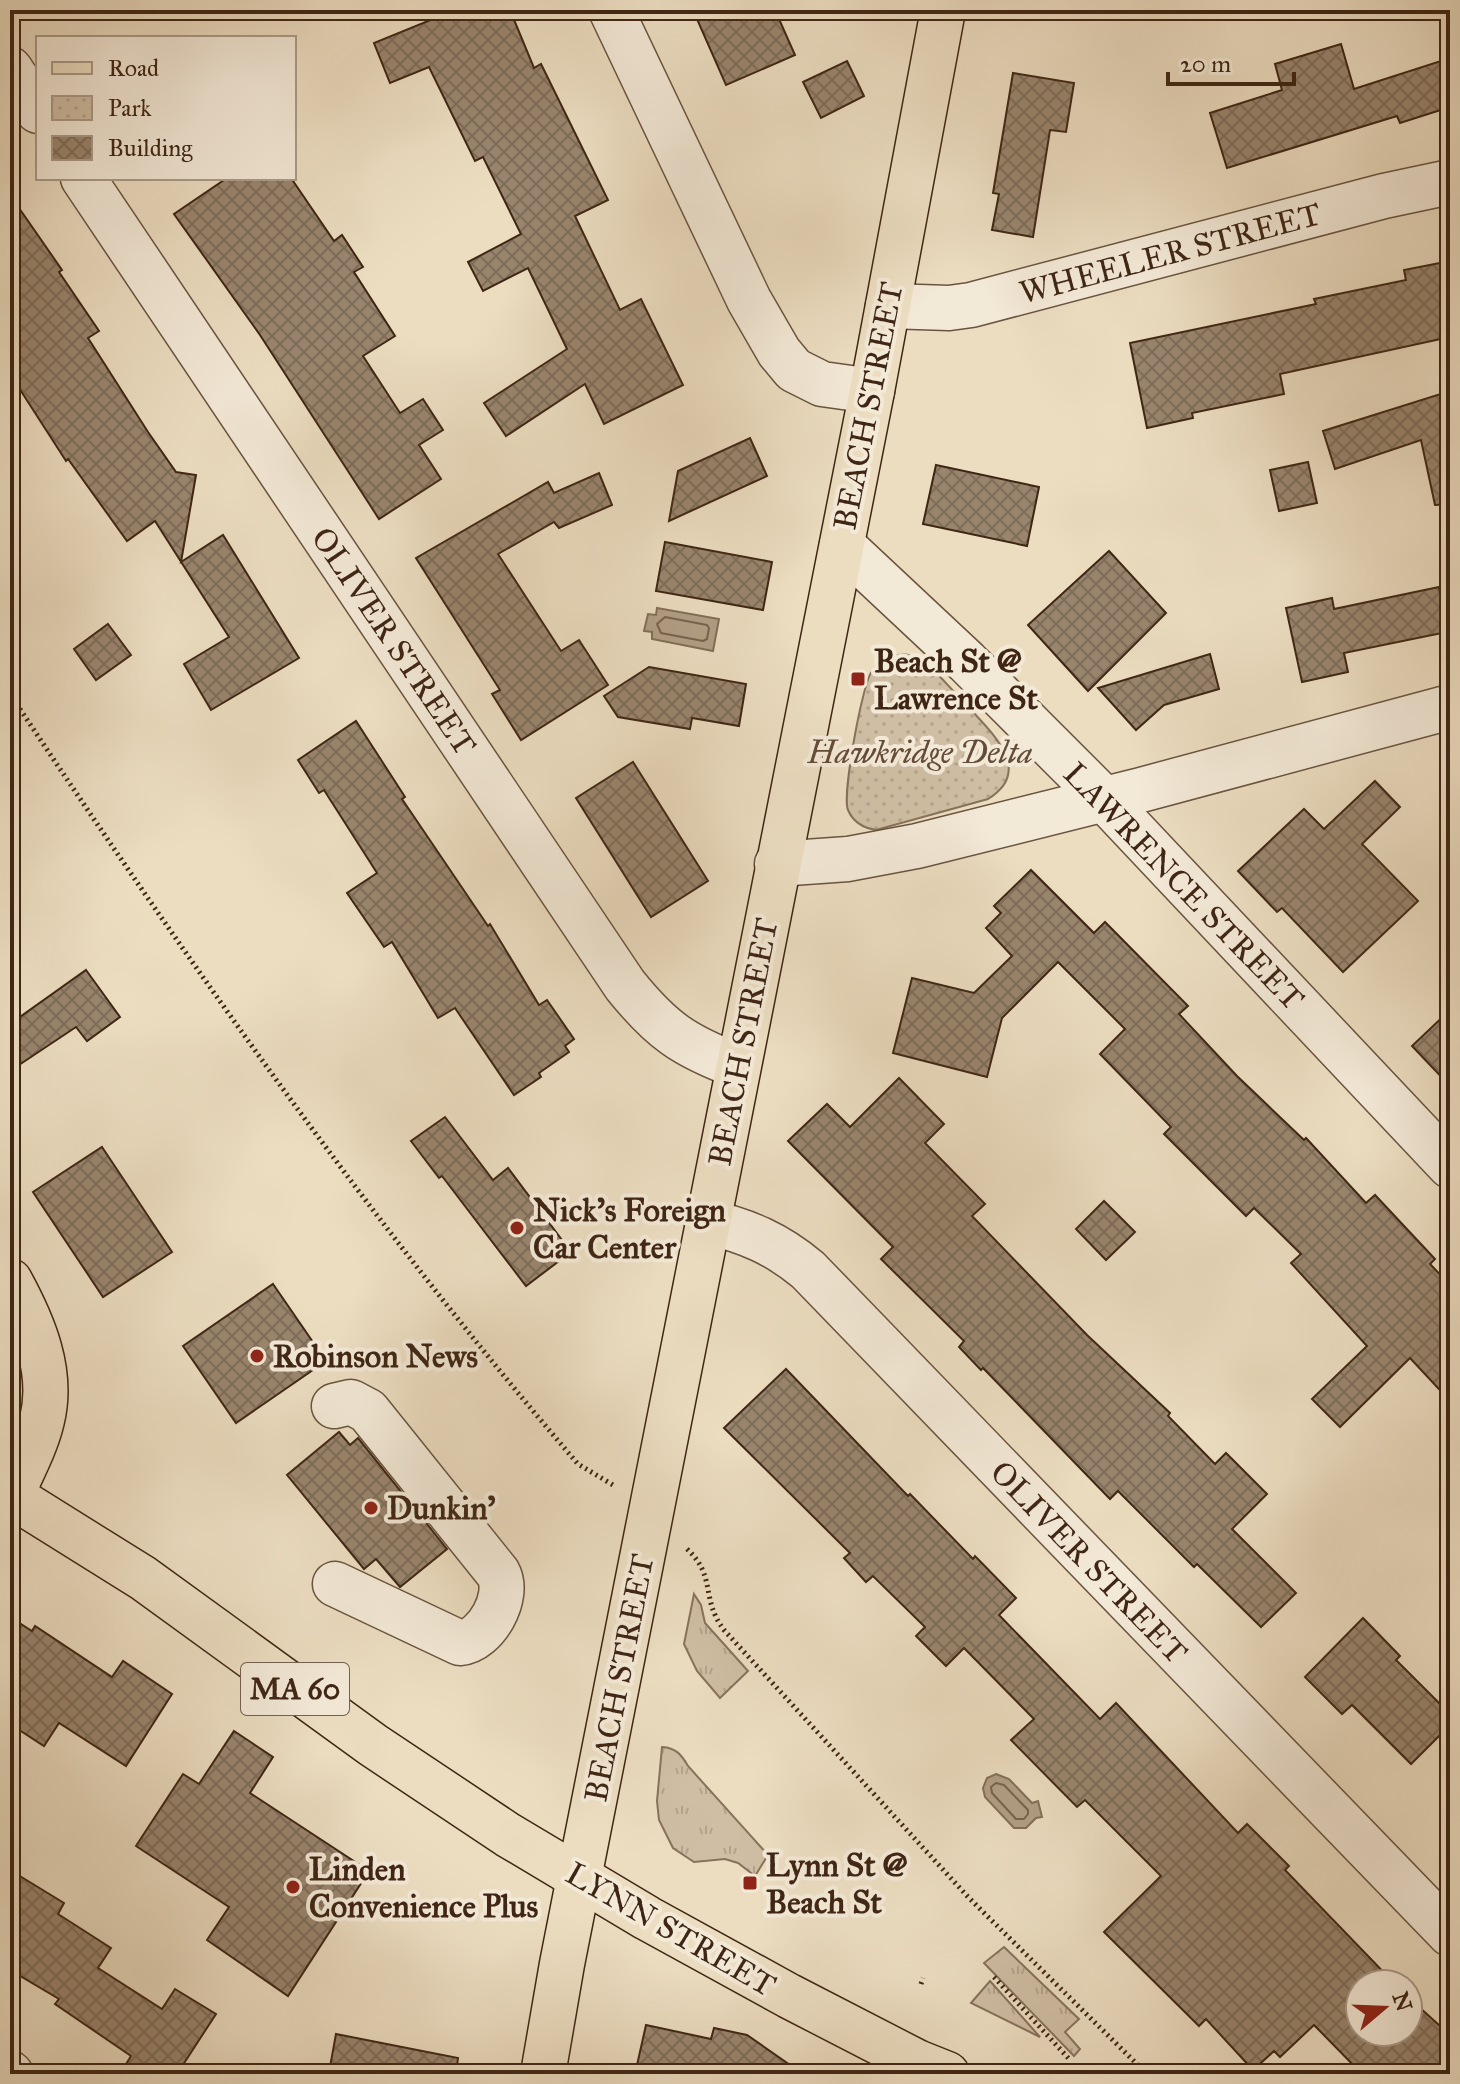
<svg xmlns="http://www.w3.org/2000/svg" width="1460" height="2084" font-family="'IM FELL Great Primer',serif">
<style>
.grass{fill:url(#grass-tufts);stroke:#87725c;stroke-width:2}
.park{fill:url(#park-dots);stroke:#87725c;stroke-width:2}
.water{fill:#b19f86;stroke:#836f58;stroke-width:2}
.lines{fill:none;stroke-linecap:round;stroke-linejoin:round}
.shore{stroke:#78624d;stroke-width:2}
.building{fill:url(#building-cross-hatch);stroke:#3f2614;stroke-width:2}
.minor-casing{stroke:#6a543f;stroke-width:47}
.major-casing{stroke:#3f2614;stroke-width:47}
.path{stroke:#3f2614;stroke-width:5;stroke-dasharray:2 4;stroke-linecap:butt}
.minor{stroke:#f3e9d7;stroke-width:44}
.major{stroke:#ecddc1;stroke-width:44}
.poi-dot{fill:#8f2418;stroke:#f3e9d7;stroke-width:3}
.labels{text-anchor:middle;stroke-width:8;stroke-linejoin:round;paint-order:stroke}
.shield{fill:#f3e9d7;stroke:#75604e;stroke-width:2}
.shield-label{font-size:30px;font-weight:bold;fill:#3f2614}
.street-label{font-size:32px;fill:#3f2614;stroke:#f3e9d7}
.poi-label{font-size:32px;font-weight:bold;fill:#3f2614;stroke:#f3e9d7;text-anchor:start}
.park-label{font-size:32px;font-style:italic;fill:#634c38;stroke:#f3e9d7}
</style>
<defs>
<pattern id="grass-tufts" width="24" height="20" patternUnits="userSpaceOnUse" patternTransform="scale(2)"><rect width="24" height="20" fill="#cfbea4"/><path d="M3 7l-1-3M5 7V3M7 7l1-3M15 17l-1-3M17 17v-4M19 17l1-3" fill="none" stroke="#b3a38c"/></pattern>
<pattern id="park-dots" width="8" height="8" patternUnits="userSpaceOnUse" patternTransform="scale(2)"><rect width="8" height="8" fill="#cfbea4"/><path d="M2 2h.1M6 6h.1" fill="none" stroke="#b3a38c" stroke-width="1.8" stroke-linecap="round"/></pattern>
<pattern id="building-cross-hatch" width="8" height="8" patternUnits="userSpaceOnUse" patternTransform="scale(2)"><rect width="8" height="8" fill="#99856e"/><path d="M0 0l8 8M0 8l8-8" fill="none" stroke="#7e6d59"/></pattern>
</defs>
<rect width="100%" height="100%" fill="#ecddc1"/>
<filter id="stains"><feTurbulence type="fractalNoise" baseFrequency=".0025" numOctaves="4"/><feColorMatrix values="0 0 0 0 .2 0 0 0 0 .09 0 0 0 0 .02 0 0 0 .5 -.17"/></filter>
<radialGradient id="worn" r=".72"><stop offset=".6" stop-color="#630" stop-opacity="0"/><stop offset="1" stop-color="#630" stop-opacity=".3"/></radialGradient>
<g class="grass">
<path d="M694,1594l7,11 4,18 43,48 -28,27 -23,-27 -13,-27z"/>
<path d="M662,1747c14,1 19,7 26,19l80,89 -13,21 -17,-13 -13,-4 -31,3 -21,-14 -14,-28 -2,-19z"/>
<path d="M1004,1947l75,72 -14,13 15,17 -6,7 -90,-93z"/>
<path d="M990,1981l50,56 -69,-34z"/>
</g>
<path class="park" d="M904,654l14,4 12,8c15,16 29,31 43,46 23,25 59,60 15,87l-112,31c-12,-2 -23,-8 -28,-20 -6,-14 14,-126 24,-139 7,-11 19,-15 32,-17z"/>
<g class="water">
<path d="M657,608l62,11 -6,32 -61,-12v-7l-8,-1 4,-17 8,1z"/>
<path d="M996,1774l13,5 23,24 6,-2 4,16 -6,1 -10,10h-12l-29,-31 -2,-9 4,-10z"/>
</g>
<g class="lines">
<g class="shore">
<path d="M665,617l42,8 2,3 -2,11 -4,2 -42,-8 -4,-9z"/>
<path d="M996,1783l8,2 24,25v4l-4,5h-8l-24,-26 -1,-6z"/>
</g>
</g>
<g class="building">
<path d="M455,10h55l24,58 7,-4 67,136 -33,16 45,94 21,-11 42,86 -79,39 -19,-40 -79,52 -22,-33 83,-54 -39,-81 -45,23 -15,-29 53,-28 -38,-77 -8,4 -46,-94 -39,16 -16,-40z"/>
<path d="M693,10h82l20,45 -69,30z"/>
<path d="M1341,44l13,45 96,-31v49l-50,16 -3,-7 -170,52 -17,-55 72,-23 -7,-26z"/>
<path d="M847,61l17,35 -43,22 -18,-36z"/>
<path d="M1013,73l61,10 -8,49 -16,-2 -17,107 -41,-7 7,-36 -6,-1z"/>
<path d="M227,178h64l43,63 8,-6 21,32 -9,5 41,64 -32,20 37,57 23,-14 20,31 -24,15 22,34 -62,40 -119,-184 -86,-121z"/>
<path d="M10,195l52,75 -3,2 40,59 -11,7 60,94 28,40 20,3 -15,87 42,-27 76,123 -88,52 -27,-46 45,-27 -74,-116 -28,20 -59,-82 -2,2 -56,-87z"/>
<path d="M1450,261v76l-170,37 4,20 -92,19 1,5 -46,10 -17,-85 186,-39 -2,-5 92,-19 -2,-10z"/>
<path d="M1450,391v113l-15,1 -14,-65 -86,29 -12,-38z"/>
<path d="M750,438l17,38 -98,45 9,-50z"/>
<path d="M1308,462l9,41 -38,8 -9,-41z"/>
<path d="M936,465l103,22 -12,59 -104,-22z"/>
<path d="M599,473l13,32 -53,23 -5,-6 -56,32 63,97 18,-11 29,45 -87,55 -29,-46 8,-4 -84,-132 132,-76 6,11z"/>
<path d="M665,542l107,20 -9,48 -107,-19z"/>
<path d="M1109,551l57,62 -78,78 -60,-66z"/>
<path d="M1439,587l8,45 -103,21 4,19 -46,10 -16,-74 46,-10 2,11z"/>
<path d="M108,624l23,31 -35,25 -22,-31z"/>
<path d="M1210,654l9,35 -55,16 -28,25 -38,-42z"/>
<path d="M649,667l97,17 -7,42 -47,-8 -2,11 -72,-12 -14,-21z"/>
<path d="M356,721l49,76 -3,2 86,127 2,-2 49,81 8,-5 27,39 -9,7 4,6 -30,21 2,4 -27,18 -59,-87 -17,10 -46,-76 -8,5 -37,-54 30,-20 -53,-83 -5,3 -21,-33z"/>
<path d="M633,762l75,119 -57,36 -75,-119z"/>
<path d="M1375,781l25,26 -38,37 56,57 -75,71 -61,-64 -5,4 -39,-41 66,-62 20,20z"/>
<path d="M1031,870l63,63 11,-11 83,84 -9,8 58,62 67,64 2,-2 60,65 9,-8 60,64 -5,5 20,21v116l-40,-43 -70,69 -28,-28 55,-53 -76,-83 10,-9 -47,-46 -8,8 -82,-82 7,-7 -71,-73 25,-25 -67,-67 -56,56 -15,59 -94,-24 19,-75 62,15 38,-37 -26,-28 15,-15 -7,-7z"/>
<path d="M86,970l34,47 -33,24 -11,-14 -66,44v-47z"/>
<path d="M1450,1010v76l-38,-40z"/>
<path d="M899,1078l45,46 -19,19 60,61 -13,12 115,119 83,78 -2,3 47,48 11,-11 41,41 -35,35 64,64 -35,34 -64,-63 -3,3 -76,-76 -8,8 -127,-131 -2,2 -22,-23 5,-6 -83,-82 12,-12 -105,-106 39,-37 23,23z"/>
<path d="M445,1117l48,63 15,-12 63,84 -45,34 -84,-110 -3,2 -28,-37z"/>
<path d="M102,1147l70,105 -69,45 -70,-105z"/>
<path d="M1104,1201l31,31 -29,28 -30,-31z"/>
<path d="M273,1284l53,77 -90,62 -53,-77z"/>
<path d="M786,1369l122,127 2,-2 63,65 2,-3 41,42 -17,17 101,104 16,-16 122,130 9,-9 42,42 -4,4 110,114h-35v48h48v-35l42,38v39h-88l-48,-49 -34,32 -6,-6 -21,19 -47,-51 -7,7 -95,-94 57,-56 -76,-76 -8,7 -66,-67 23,-21 -70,-71 -18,18 -30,-30 9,-9 -52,-51 -7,6 -22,-24 6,-5 -126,-125z"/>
<path d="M339,1432l11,13 8,-7 89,111 -47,38 -24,-28 -12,10 -77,-94z"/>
<path d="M10,1617l22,14 3,-5 77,51 11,-16 49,33 -46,72 -67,-43 -15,23 -34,-22z"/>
<path d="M1363,1618l37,38 -4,4 54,54v11l-39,39 -59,-59 -10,9 -37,-37z"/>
<path d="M234,1731l39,26 -23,36 119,78 -81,125 -81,-56 22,-33 -93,-61 47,-72 16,10z"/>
<path d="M10,1870l54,33 -6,11 53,34 -13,20 64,41 13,-20 41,25 -39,60h-57l11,-18 -76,-52 4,-5 -49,-29z"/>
<path d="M646,2025l65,14 3,-11 33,7 56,39h-168z"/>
<path d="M336,2034l122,24 -2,16h-89l-37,-7z"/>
</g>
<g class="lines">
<defs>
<g id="minor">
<path d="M611,10l138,290 30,52 15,18 28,14 50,7"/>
<path d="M10,69l28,42"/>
<path d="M83,178l542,807c36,45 59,61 113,81"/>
<path d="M888,306l61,2 22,-3 413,-109 66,-14"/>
<path d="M842,545l125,117 137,137 346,367"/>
<path d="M777,864l71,-5 69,-13 224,-56 309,-83"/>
<path d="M708,1222c39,9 69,22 100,48l642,664"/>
<path d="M334,1406l17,-4 17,9 130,162c13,23 -12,68 -38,70l-125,-59"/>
<path d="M10,2073l1,1"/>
</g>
<g id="major">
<path d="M10,1281c23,42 44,90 32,139 -6,26 -20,51 -31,76"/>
<path d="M10,1495l133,83 230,167 135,90 139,83 142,78 128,66 30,12"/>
<path d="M543,2074l19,-110 310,-1573 71,-381"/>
</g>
</defs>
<use href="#minor" class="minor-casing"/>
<use href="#major" class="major-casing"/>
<g class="path">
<path d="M10,694c176,265 360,528 568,770l35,21"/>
<path d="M687,1549c30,28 13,49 37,81l245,268 178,176"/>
<path d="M994,1977l76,83"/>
<path d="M921,1984l2,-6"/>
</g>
<use href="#minor" class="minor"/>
<use href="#major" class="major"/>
</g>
<g class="poi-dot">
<rect x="850" y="671" width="16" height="16" rx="4"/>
<circle cx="517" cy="1228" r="8"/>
<circle cx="257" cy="1356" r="8"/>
<circle cx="371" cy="1508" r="8"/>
<rect x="742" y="1875" width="16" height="16" rx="4"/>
<circle cx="293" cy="1887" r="8"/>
</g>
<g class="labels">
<rect class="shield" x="241" y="1663" width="108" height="52" rx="6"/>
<g class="shield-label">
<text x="295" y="1699">MA 60</text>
</g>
<g class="street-label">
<text transform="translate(1170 253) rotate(-15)" y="11">WHEELER STREET</text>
<text transform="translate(868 406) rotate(-79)" y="11">BEACH STREET</text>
<text transform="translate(394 641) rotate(56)" y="11">OLIVER STREET</text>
<text transform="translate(1184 886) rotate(46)" y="11">LAWRENCE STREET</text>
<text transform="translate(743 1042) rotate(-79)" y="11">BEACH STREET</text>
<text transform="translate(1089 1562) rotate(46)" y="11">OLIVER STREET</text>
<text transform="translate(619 1678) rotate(-79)" y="11">BEACH STREET</text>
<text transform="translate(671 1929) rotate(30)" y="11">LYNN STREET</text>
</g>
<g class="poi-label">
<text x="874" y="672">Beach St @<tspan x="874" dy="37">Lawrence St</tspan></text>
<text x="533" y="1221">Nick's Foreign<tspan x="533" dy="37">Car Center</tspan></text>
<text x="273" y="1367">Robinson News</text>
<text x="387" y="1519">Dunkin'</text>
<text x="766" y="1876">Lynn St @<tspan x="766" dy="37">Beach St</tspan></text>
<text x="309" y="1880">Linden<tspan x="309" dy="37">Convenience Plus</tspan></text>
</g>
<g class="park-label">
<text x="920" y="763">Hawkridge Delta</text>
</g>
</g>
<rect width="1460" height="2084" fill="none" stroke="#ecddc1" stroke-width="40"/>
<rect x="12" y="12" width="1436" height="2060" fill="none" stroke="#3f2614" stroke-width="4"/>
<rect x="20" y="20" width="1420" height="2044" fill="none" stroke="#3f2614" stroke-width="2"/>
<rect x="36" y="36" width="260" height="144" fill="#f3e9d7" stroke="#ab9b89" stroke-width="2"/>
<rect x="52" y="62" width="40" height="12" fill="#ecddc1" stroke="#ab9b89" stroke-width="2"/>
<text x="108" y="76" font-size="24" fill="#3f2614">Road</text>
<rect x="52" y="96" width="40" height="24" fill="url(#park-dots)" stroke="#ab9b89" stroke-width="2"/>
<text x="108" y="116" font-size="24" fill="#3f2614">Park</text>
<rect x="52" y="136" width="40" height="24" fill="url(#building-cross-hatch)" stroke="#ab9b89" stroke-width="2"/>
<text x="108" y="156" font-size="24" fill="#3f2614">Building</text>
<g transform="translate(1384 2008) rotate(71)"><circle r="38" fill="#f3e9d7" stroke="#ab9b89" stroke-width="2"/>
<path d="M0-6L14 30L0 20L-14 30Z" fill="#8f2418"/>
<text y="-12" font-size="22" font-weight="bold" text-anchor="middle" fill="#3f2614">N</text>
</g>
<path d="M1168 72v12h126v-12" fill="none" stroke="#3f2614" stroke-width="4"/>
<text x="1180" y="72" font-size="24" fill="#3f2614" stroke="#f3e9d7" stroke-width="6" paint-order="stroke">20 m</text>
<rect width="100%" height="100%" filter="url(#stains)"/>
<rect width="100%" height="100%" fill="url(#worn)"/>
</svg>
